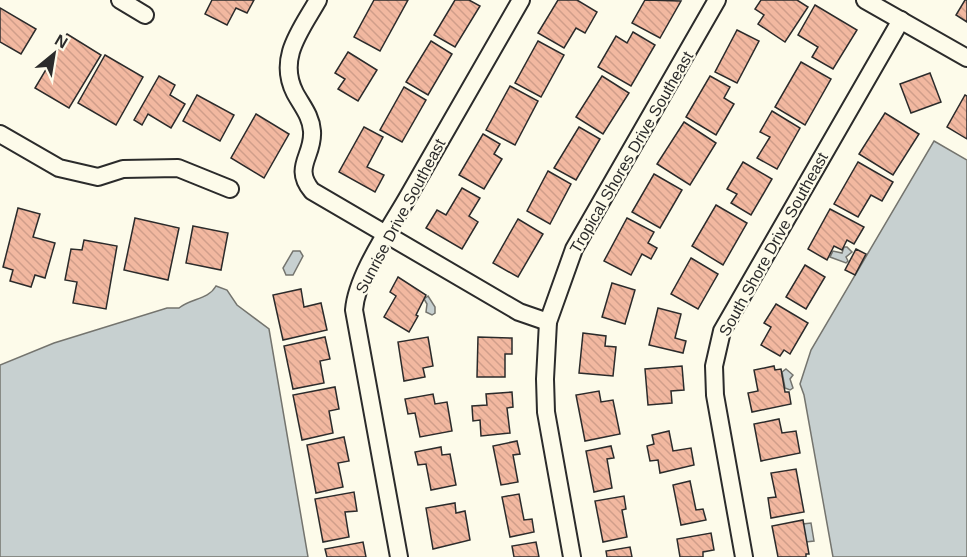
<svg xmlns="http://www.w3.org/2000/svg" width="967" height="557" font-family="Helvetica,sans-serif">
<style>
.water{fill:#c7d0d0;stroke:#74746e;stroke-width:1.5}
.building{fill:url(#building-back-hatch);stroke:#2b2b2b;stroke-width:1.5}
.lines{fill:none;stroke-linecap:round;stroke-linejoin:round}
.minor-casing{stroke:#2b2b2b;stroke-width:20}
.minor{stroke:#fdfbea;stroke-width:16}
.labels{text-anchor:middle;stroke-width:4.5;stroke-linejoin:round;paint-order:stroke}
.street-label{font-size:16px;fill:#2b2b2b;stroke:#fdfbea}
</style>
<defs>
<pattern id="building-back-hatch" width="6" height="6" patternUnits="userSpaceOnUse" patternTransform="scale(1.5)"><rect width="6" height="6" fill="#f2b8a0"/><path d="M-1 5l2 2M0 0l6 6M5-1l2 2" fill="none" stroke="#d09e8a"/></pattern>
</defs>
<rect width="100%" height="100%" fill="#fdfbea"/>
<g class="water">
<path d="M934,141l33,19v397h-134l-29,-162 -4,-11 11,-34z"/>
<path d="M844,247h3l5,5 -6,5 2,4 -2,2 -16,-6 3,-6 9,2z"/>
<path d="M293,251h7l3,5 -10,19h-7l-3,-7z"/>
<path d="M216,286l11,4 10,15 32,24 39,228h-308v-192l54,-22 113,-35h12c12,-10 29,-8 37,-22z"/>
<path d="M428,296l7,11v6l-3,2 -6,-3 1,-8 -3,-5z"/>
<path d="M786,369l7,6 -3,4 3,9 -3,2 -5,-2 -3,-16z"/>
<path d="M811,523l3,18 -8,1 -3,-18z"/>
</g>
<g class="building">
<path d="M212,0h42l-7,13 -11,-5 -9,17 -22,-11z"/>
<path d="M374,0h34l-28,51 -26,-14z"/>
<path d="M455,0h14l11,6 -25,41 -21,-12z"/>
<path d="M558,0h19l20,12 -12,21 -9,-5 -12,20 -26,-15z"/>
<path d="M645,0l36,1 -21,37 -28,-15z"/>
<path d="M761,0h36l11,7 -23,35 -27,-18 6,-9 -9,-6z"/>
<path d="M965,0h2v22l-11,-7z"/>
<path d="M815,5l42,25 -24,39 -21,-12 6,-10 -20,-12z"/>
<path d="M0,8l36,21 -15,25 -21,-12z"/>
<path d="M737,30l22,11 -22,42 -22,-11z"/>
<path d="M633,32l22,13 -24,41 -33,-19 18,-31 11,7z"/>
<path d="M67,34l34,21 -32,53 -34,-20z"/>
<path d="M431,41l21,13 -24,41 -22,-13z"/>
<path d="M538,41l26,14 -23,42 -26,-14z"/>
<path d="M348,52l29,18 -19,31 -20,-12 7,-10 -10,-6z"/>
<path d="M105,55l38,22 -27,48 -38,-22z"/>
<path d="M801,62l30,17 -26,46 -30,-18z"/>
<path d="M930,73l11,29 -30,11 -11,-29z"/>
<path d="M159,76l16,9 -5,10 15,9 -14,24 -23,-14 -6,11 -8,-5z"/>
<path d="M602,76l27,17 -26,41 -27,-17z"/>
<path d="M710,76l20,11 -6,11 10,6 -18,31 -30,-18z"/>
<path d="M510,86l28,15 -23,44 -29,-15z"/>
<path d="M404,87l22,13 -24,42 -22,-12z"/>
<path d="M197,95l37,20 -14,26 -37,-20z"/>
<path d="M965,95l2,1v43l-20,-12z"/>
<path d="M772,111l28,17 -23,41 -20,-11 13,-21 -10,-5z"/>
<path d="M885,113l34,21 -26,41 -34,-21z"/>
<path d="M256,114l33,20 -25,44 -33,-20z"/>
<path d="M684,122l32,21 -26,42 -33,-21z"/>
<path d="M364,127l19,10 -16,30 17,8 -9,17 -36,-20z"/>
<path d="M579,127l21,12 -24,41 -22,-12z"/>
<path d="M483,134l17,10 -6,10 8,5 -18,30 -25,-14z"/>
<path d="M743,162l29,17 -21,36 -20,-12 6,-9 -10,-5z"/>
<path d="M858,162l35,20 -11,19 -11,-6 -13,22 -24,-13z"/>
<path d="M548,171l23,13 -21,40 -23,-13z"/>
<path d="M654,174l28,16 -22,38 -28,-16z"/>
<path d="M462,188l18,10 -11,18 9,6 -16,27 -36,-21 11,-18 9,5z"/>
<path d="M716,205l31,18 -24,42 -31,-19z"/>
<path d="M18,208l22,6 -7,23 22,6 -10,35 -10,-3 -4,12 -21,-6 3,-11 -10,-3z"/>
<path d="M830,209l34,18 -10,17 -7,-4 -5,10 -8,-4 -7,14 -19,-11z"/>
<path d="M135,218l44,10 -11,52 -44,-10z"/>
<path d="M627,218l27,14 -6,11 9,5 -6,11 -9,-5 -11,21 -27,-14z"/>
<path d="M518,219l25,15 -25,43 -25,-14z"/>
<path d="M193,226l35,7 -7,37 -35,-7z"/>
<path d="M84,240l33,6 -11,63 -33,-6 4,-21 -12,-2 6,-31 11,1z"/>
<path d="M856,249l10,5 -11,21 -10,-5z"/>
<path d="M691,258l27,16 -20,35 -27,-15z"/>
<path d="M805,265l20,12 -19,32 -20,-12z"/>
<path d="M398,277l28,18 -10,20 2,1 -9,16 -25,-15 12,-21 -6,-4z"/>
<path d="M612,283l23,7 -10,34 -23,-7z"/>
<path d="M301,289l3,18 17,-4 6,27 -44,10 -10,-45z"/>
<path d="M776,304l32,19 -18,31 -6,-4 -4,6 -19,-11 10,-18 -7,-4z"/>
<path d="M658,308l23,6 -6,24 11,3 -3,12 -34,-8z"/>
<path d="M583,333l23,3 -1,10 11,1 -3,29 -34,-3z"/>
<path d="M325,337l5,22 -10,2 4,22 -31,6 -9,-43z"/>
<path d="M428,337l5,29 -10,2 2,9 -21,4 -6,-39z"/>
<path d="M478,337l34,1v16h-7v23h-28z"/>
<path d="M682,366l2,24 -13,1 1,12 -24,2 -3,-36z"/>
<path d="M774,366l1,4 6,-1 4,23h4l2,12 -39,8 -4,-19 10,-2 -4,-21z"/>
<path d="M335,387l4,22 -10,2 4,22 -31,7 -9,-45z"/>
<path d="M599,391l2,11 12,-2 7,34 -35,7 -9,-46z"/>
<path d="M512,392l1,15 -6,1 3,25 -29,3 -1,-16 -7,1 -1,-15 15,-1 -1,-11z"/>
<path d="M433,394l2,10 12,-2 5,29 -32,6 -5,-24 -7,1 -3,-15z"/>
<path d="M779,419l3,14 14,-2 4,22 -39,8 -7,-37z"/>
<path d="M669,431l4,20 18,-3 3,17 -34,8 -2,-13 -8,1 -3,-15 7,-2 -2,-9z"/>
<path d="M344,437l5,24 -11,2 5,24 -27,6 -9,-48z"/>
<path d="M517,441l3,13 -7,1 5,27 -17,3 -8,-39z"/>
<path d="M611,446l3,12 -7,1 5,29 -18,4 -8,-41z"/>
<path d="M441,447l1,8 8,-1 6,31 -25,5 -5,-26 -8,1 -3,-13z"/>
<path d="M796,469l8,43 -33,6 -3,-20 8,-1 -5,-24z"/>
<path d="M690,481l6,29 7,-1 3,11 -25,5 -8,-40z"/>
<path d="M354,492l3,19 -12,1 4,25 -26,5 -8,-43z"/>
<path d="M519,494l5,26 8,-1 2,13 -24,5 -8,-40z"/>
<path d="M624,496l2,13 -4,1 5,27 -24,5 -8,-41z"/>
<path d="M455,503l1,10 9,-2 5,29 -37,9 -7,-41z"/>
<path d="M803,520l6,34h-3v3h-28l-6,-31z"/>
<path d="M711,533l3,17 -11,2v5h-23l-3,-18z"/>
<path d="M363,542l3,15h-39l-2,-8z"/>
<path d="M536,542l3,15h-25l-2,-11z"/>
<path d="M630,547l2,10h-25l-1,-6z"/>
</g>
<g class="lines">
<defs>
<g id="minor">
<path d="M120,0l25,15"/>
<path d="M318,0c-17,30 -41,58 -23,93 7,13 16,23 17,38 2,25 -20,36 0,60l207,121 29,10"/>
<path d="M865,0l102,58"/>
<path d="M0,134l59,34 39,9 25,-8 55,-1 52,21"/>
<path d="M399,557l-45,-247c3,-36 37,-83 55,-115 38,-65 75,-130 112,-195"/>
<path d="M572,557l-26,-145 -1,-33 3,-57 26,-73 143,-249"/>
<path d="M744,557l-29,-162 -1,-29 8,-35 179,-311"/>
</g>
</defs>
<use href="#minor" class="minor-casing"/>
<use href="#minor" class="minor"/>
</g>
<g class="labels">
<g class="street-label">
<text transform="translate(631 152) rotate(-60)" y="6">Tropical Shores Drive Southeast</text>
<text transform="translate(400 216) rotate(-62)" y="6">Sunrise Drive Southeast</text>
<text transform="translate(773 244) rotate(-61)" y="6">South Shore Drive Southeast</text>
</g>
</g>
<g transform="translate(54 54) rotate(30)" stroke="#fdfbea" stroke-width="4.5" paint-order="stroke">
<path d="M0-4.5L10 22L0 15L-10 22Z" fill="#2b2b2b"/>
<text y="-9" font-size="16" font-weight="bold" text-anchor="middle" fill="#2b2b2b">N</text>
</g>
</svg>
